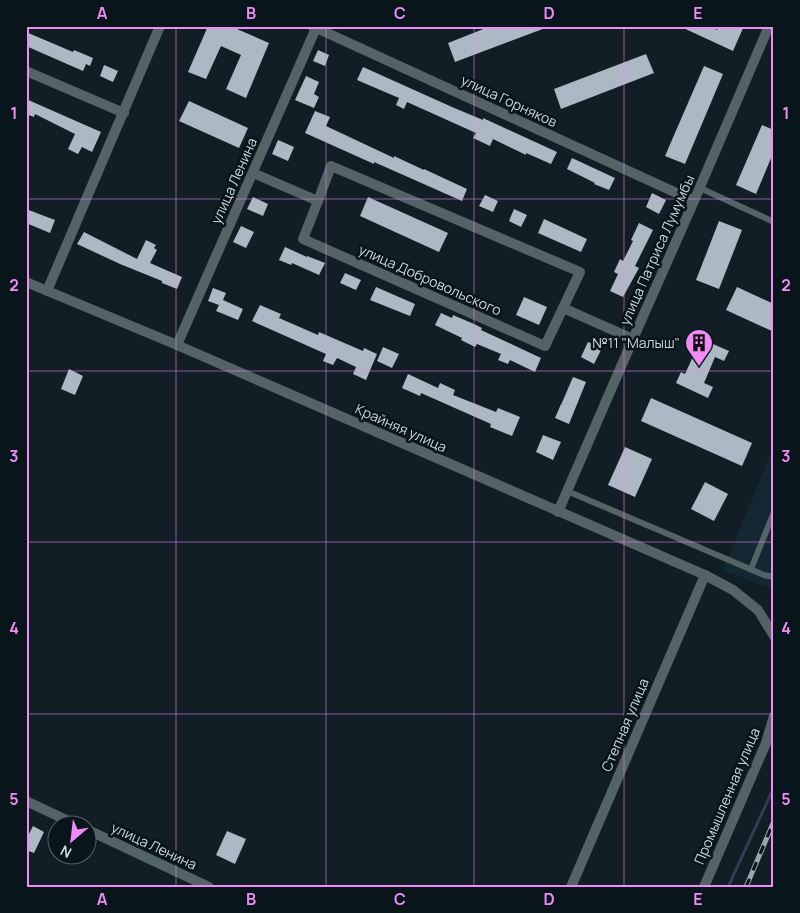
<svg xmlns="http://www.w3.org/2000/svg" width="800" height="913" font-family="Manrope,sans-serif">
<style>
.built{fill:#132832}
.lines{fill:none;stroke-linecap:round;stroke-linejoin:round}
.stream{stroke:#323c55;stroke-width:3}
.building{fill:#acb9c5}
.service{stroke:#536366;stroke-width:6}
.minor{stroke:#536366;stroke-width:10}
.tertiary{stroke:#536366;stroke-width:10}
.rail-casing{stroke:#9ca6ab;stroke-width:5}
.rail{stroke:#08151b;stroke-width:3;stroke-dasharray:9;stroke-linecap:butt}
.grid{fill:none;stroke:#f08bf5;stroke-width:1;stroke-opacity:0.55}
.labels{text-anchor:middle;stroke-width:5;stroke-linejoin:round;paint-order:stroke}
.street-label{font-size:14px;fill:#ccd5d9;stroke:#08151b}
.poi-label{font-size:14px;fill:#ccd5d9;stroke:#08151b;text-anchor:end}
.neatline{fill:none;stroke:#f08bf5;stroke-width:2}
.grid-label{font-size:16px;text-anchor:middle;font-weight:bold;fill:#f08bf5}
</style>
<rect width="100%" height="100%" fill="#111e25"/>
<path class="built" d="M774,445v145l-51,-20z"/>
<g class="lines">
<path class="stream" d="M728,887l46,-100"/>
</g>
<g class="building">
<path d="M208,26h22l39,17 -23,55 -20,-9 15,-34 -20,-9 -15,33 -18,-7z"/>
<path d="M491,26h56l1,1 -93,35 -7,-19z"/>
<path d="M679,26h30l8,4 2,-4h25l-11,25z"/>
<path d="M26,32l47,20 1,-2 19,8 -3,8 -4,-2 -3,7 -57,-25z"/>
<path d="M318,50l11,5 -4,11 -12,-5z"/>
<path d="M646,54l8,19 -93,36 -7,-20z"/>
<path d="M104,65l14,6 -5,11 -13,-6z"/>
<path d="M704,66l19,8 -38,90 -20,-8z"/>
<path d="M363,67l89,40 31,13v-2l74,34 -6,12 -25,-11v2l-33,-16 -3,7 -17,-8 3,-5 -69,-31 -3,7 -8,-4 3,-7 -42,-18z"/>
<path d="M306,76l13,6 -5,12 5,3 -5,11 -19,-8z"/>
<path d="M26,99l75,33 -9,20 -10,-5 -4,7 -10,-5 7,-15 -40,-20 -1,3 -8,-3z"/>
<path d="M189,101l59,27 -9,20 -60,-27z"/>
<path d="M315,111l15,6 -4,9 68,32v-2l30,14v-1l43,20 -5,12 -88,-39v2l-69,-31z"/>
<path d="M762,125l12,5v21l-18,43 -20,-9z"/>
<path d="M278,140l16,7 -6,14 -16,-7z"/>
<path d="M572,158l43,20 -6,12 -15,-6 1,-1 -28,-14z"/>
<path d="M652,193l14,7 -7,14 -13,-7z"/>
<path d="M485,195l13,6 -5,11 -14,-6z"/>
<path d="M253,197l15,7 -5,12 -16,-7z"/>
<path d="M368,197l80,36 -9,19 -79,-36z"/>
<path d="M26,209l29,11 -5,13 -24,-10z"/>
<path d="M514,209l13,6 -6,12 -12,-6z"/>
<path d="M544,219l43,20 -6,13 -43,-19z"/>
<path d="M719,221l23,9 -23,59 -23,-9z"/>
<path d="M639,223l14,7 -18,36 4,2 -16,29 -13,-6 8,-17 -4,-2 6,-13 3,2 10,-20 -2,-1z"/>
<path d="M241,226l13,6 -8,16 -13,-6z"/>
<path d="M84,232l53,27 9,-19 10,5 -2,3 3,2 -7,13 32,14 -5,12 -15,-6v-2l-42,-17 -43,-20z"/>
<path d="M285,247l22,10v-1l18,7 -6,12 -27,-12 -1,2 -12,-5z"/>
<path d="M345,273l16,7 -5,10 -16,-7z"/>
<path d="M376,287l39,17 -5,12 -40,-16z"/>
<path d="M737,287l37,17v28l-48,-22z"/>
<path d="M213,288l13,5 -3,7 20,9 -5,11 -22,-9 3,-6 -11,-4z"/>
<path d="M524,297l23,10 -8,18 -23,-10z"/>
<path d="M260,305l21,9 -2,4 39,17 1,-3 44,19 1,-3 13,6 -11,26 -13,-6 3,-7 -19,-9 -4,7 -10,-4 3,-7 -74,-33z"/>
<path d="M441,313l11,5 1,-3 21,9 8,4 -1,2 60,28 -6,14 -25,-12 -2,4 -10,-4 3,-6 -24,-10 -2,3 -14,-7 1,-2 -27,-13z"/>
<path d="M697,337l32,14 -5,10 -9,-4 -11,26 9,4 -5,11 -32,-15 5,-11 4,2 11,-24 -4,-2z"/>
<path d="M588,342l14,6 -8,16 -13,-7z"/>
<path d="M383,347l16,7 -7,14 -15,-7z"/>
<path d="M69,369l14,7 -8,19 -14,-6z"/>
<path d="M408,374l30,14 2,-5 15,7 -2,5 43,17 2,-4 22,9 -8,19 -22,-9 1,-3 -70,-31 -1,3 -18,-8z"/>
<path d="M573,377l13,5 -17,42 -14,-6 6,-14v1z"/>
<path d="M651,398l101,45 -10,23 -101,-45z"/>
<path d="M543,435l18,7 -8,18 -17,-8z"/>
<path d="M625,447l27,12 -17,38 -27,-12z"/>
<path d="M705,482l23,12 -14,27 -23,-12z"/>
<path d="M33,826l11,6 -10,21 -8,-3v-10z"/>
<path d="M227,831l19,8 -11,25 -19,-9z"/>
</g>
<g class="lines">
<g class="service">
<path d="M700,188l74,34"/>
<path d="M567,491l197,84 10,2"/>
<path d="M751,569l23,-57"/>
</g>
<g class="minor">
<path d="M312,26l382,175"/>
<path d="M26,71l98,42"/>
<path d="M253,173l65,28 -15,38 242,107 18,-38 70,31"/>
<path d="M318,201l13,-35 249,106 -17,36"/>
<path d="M26,282l151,63 528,230 28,15 25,20 16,26"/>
<path d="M47,291l113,-265"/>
<path d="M177,345l139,-317"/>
<path d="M26,801l53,25"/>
<path d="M88,830l121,57"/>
<path d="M571,887l134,-312"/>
<path d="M704,887l62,-144 8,-27"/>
</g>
<path class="tertiary" d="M558,512l75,-173 61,-138 75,-175"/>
<defs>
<path id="rail" d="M746,887l28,-66"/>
</defs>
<use href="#rail" class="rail-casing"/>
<use href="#rail" class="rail"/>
</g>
<path class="grid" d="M176,26v861M326,26v861M474,26v861M624,26v861M26,199h748M26,371h748M26,542h748M26,714h748"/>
<defs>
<symbol id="building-pin" viewBox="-11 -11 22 30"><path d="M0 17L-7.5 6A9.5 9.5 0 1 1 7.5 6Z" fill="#f08bf5" stroke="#08151b"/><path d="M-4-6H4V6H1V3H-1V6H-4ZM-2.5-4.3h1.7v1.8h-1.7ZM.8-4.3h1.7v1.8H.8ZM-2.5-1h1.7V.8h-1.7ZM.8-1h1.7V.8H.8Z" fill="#111"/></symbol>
</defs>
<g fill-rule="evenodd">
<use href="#building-pin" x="683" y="327" width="32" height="43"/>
</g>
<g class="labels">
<g class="street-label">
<text transform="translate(509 101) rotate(25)" y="5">улица Горняков</text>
<text transform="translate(234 181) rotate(-66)" y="5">улица Ленина</text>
<text transform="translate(657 250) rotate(-66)" y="5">улица Патриса Лумумбы</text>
<text transform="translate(430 280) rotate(24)" y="5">улица Добровольского</text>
<text transform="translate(401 428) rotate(24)" y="5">Крайняя улица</text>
<text transform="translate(625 725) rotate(-67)" y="5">Степная улица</text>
<text transform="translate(727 796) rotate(-67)" y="5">Промышленная улица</text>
<text transform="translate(154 846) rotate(25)" y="5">улица Ленина</text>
</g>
<g class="poi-label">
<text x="680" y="348">№11 "Малыш"</text>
</g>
</g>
<rect width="800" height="913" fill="none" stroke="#08151b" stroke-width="55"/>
<g transform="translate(72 840) rotate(208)"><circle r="24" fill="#08151b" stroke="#566267"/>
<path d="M0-4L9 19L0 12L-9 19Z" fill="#f08bf5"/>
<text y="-8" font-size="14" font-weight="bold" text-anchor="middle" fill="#ccd5d9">N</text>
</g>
<rect x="28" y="28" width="744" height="858" class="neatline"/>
<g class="grid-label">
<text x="102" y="19">A</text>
<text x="251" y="19">B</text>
<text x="400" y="19">C</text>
<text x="549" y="19">D</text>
<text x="698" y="19">E</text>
<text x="14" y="119">1</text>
<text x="786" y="119">1</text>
<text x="14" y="291">2</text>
<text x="786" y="291">2</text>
<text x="14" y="462">3</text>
<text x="786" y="462">3</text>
<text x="14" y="634">4</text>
<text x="786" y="634">4</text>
<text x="14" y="805">5</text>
<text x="786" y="805">5</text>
<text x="102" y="905">A</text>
<text x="251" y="905">B</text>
<text x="400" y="905">C</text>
<text x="549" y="905">D</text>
<text x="698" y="905">E</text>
</g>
</svg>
